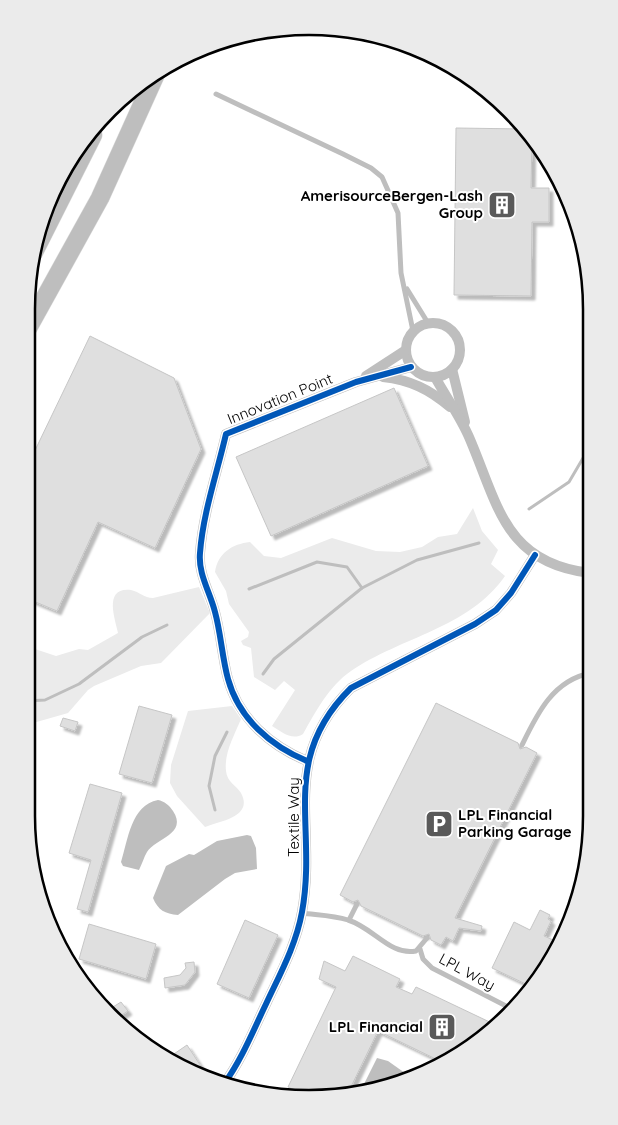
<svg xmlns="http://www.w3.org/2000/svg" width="618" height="1125" font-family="Quicksand,sans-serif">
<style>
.green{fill:#ebebeb}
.water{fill:#bebebe}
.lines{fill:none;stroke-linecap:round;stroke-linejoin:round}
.stream{stroke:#bebebe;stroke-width:3}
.building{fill:#dfdfdf;stroke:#c6c6c6;filter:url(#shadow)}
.highway-casing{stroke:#dbdbdb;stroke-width:19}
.lane{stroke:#bebebe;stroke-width:5}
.street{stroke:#bebebe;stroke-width:10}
.highway{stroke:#bebebe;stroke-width:18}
.cycleway-casing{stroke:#fff;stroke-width:9}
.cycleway{stroke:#0057b8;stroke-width:6}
.labels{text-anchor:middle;stroke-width:4;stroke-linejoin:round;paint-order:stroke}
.poi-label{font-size:15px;font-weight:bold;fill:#000;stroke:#fff;text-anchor:end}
.street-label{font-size:15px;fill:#000;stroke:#fff}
.rim{fill:none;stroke:#000;stroke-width:2.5}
</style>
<defs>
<filter id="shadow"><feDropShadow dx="4" dy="4" stdDeviation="1" flood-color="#0004"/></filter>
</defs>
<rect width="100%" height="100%" fill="#fff"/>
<g class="green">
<path d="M473,508l9,23 16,19 -7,14 14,12c-36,52 -104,61 -154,95 -22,15 -35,40 -48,63 -11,7 -21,-2 -31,-8l23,-36 -11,-9 -9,9 -21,-13 -3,-29 -8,-3 -2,-4 7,-4 1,-5 -20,-28 -3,-13 -11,-19c3,-19 17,-28 35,-30l14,14 17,2 51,-20 44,13 24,1 22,-5 16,-10 19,-3z"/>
<path d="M199,587l11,26 -49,50 -20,3 -47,20 -6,4 -20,23 -35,10 -7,24v-101l30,10 23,-7 9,1 30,-17c-3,-15 -15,-46 13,-43 9,2 13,8 22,8z"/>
<path d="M232,706l9,13c-7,17 -17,34 -15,52 1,11 10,14 15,22 13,24 -22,28 -36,34l-28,-31 -7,-13 1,-18 17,-54z"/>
</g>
<g class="water">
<path d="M158,800c6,1 12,6 15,11 15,23 -17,27 -26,41 -3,5 -5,12 -8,18l-16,-4 -2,-4c7,-22 10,-57 37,-62z"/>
<path d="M247,835l4,1 5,12 1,21 -22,4 -10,6 -47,36c-13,-1 -20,-5 -25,-17l13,-32 23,-12 5,1 23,-14z"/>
<path d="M377,1058l11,3 24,17 -51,12z"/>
</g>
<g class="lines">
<g class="stream">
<path d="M529,509l40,-27 17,-29 4,-28"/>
<path d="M249,589l68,-27 30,5 15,21"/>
<path d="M263,674l11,-15 88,-71 55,-28 62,-17"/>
<path d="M26,701l19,-1 34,-16 63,-47 25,-12"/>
<path d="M215,810l-6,-24 6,-30 12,-24"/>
</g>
</g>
<g class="building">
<path d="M456,128l69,1 7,8 -1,51h18v34h-17l-1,74 -77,-1z"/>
<path d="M90,336l84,42 27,71 -46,99 -57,-26 -41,89 -31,-13 1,-131z"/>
<path d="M394,388l34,78 -157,70 -35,-79z"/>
<path d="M436,703l82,40 2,6 6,-2 11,6 -82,165 27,8 -1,5 -22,-3 -6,13 -7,-4 -5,8 -10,-5 -2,-6 -6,2 -62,-30 -3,-6 -5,2 -13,-7z"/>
<path d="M139,706l33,9 -20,68 -33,-9z"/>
<path d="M63,718l15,4 -3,9 -15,-5z"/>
<path d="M90,784l32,9 -34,119 -11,-3 14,-49 -22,-7z"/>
<path d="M540,910l10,5 -2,4 3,2 -7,15 16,7 -6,14 -24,29 -38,-18 22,-46 16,8z"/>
<path d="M245,920l33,15 -29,63 -32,-14z"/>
<path d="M89,924l67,20 -10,35 -67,-20z"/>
<path d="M353,956l47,23 -4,8 16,7 4,-7 82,39 -56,36 -64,-31 -30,62 -20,5 -20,-2 -20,-9 48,-100 -17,-8 5,-18 21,10z"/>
<path d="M194,962l1,10 -10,13 -20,3 -1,-10 16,-3 6,-7 -1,-5z"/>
<path d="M121,1002l7,9 -11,7 -9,-8z"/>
<path d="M187,1045l21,32 -40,-19z"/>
</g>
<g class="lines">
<defs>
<g id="highway">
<path d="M33,254l60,-119"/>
<path d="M27,330l73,-132 55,-122"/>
</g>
</defs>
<use href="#highway" class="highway-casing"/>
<g class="lane">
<path d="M216,94l127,60 28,14 11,9 16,36 3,60 12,58"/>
<path d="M407,289l21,34"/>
<path d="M522,745c15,-31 31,-65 69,-72"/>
<path d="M302,913c15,2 31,2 46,7 26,8 42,36 68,31l11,-13"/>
<path d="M349,920l8,-16"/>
<path d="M420,949l3,10 9,9 80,41"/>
</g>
<g class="street">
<circle cx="433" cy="350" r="27"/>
<path d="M452,369l13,53"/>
<path d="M366,376l40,-26"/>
<path d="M383,377c27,3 46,12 67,30"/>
<path d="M435,377c11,20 25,39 34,60 29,67 35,126 121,136"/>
<path d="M307,761c-36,-15 -68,-42 -79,-82 -6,-22 -7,-45 -13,-67 -5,-20 -17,-38 -15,-59 3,-40 17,-80 26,-119l130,-52 55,-15"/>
<path d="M224,1084c18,-25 29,-53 42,-80 14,-30 30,-59 36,-92 16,-87 -24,-152 49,-224l124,-64 21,-14 15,-17 24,-38"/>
</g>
<use href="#highway" class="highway"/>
<defs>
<g id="cycleway">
<path d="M307,761c-36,-15 -68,-42 -79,-82 -6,-22 -7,-45 -13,-67 -5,-20 -17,-38 -15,-59 3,-40 17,-80 26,-119l130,-52 55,-15"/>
<path d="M224,1084c18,-25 29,-53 42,-80 14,-30 30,-59 36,-92 16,-87 -24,-152 49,-224l124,-64 21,-14 15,-17 24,-38"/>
</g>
</defs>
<use href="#cycleway" class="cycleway-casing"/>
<use href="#cycleway" class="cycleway"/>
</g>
<defs>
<symbol id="building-square" viewBox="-11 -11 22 22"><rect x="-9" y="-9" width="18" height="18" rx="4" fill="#595959" stroke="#fff"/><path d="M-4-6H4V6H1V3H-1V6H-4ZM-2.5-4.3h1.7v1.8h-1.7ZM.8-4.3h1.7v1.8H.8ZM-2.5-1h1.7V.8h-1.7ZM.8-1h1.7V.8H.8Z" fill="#fff"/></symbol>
<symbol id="parking-square" viewBox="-11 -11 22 22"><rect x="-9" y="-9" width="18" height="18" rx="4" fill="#595959" stroke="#fff"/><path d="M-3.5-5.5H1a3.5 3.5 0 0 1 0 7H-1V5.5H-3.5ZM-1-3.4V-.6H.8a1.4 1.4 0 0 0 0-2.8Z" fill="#fff"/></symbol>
</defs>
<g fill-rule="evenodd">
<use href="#building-square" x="486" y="189" width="32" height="32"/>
<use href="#parking-square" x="423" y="808" width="32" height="32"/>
<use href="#building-square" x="426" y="1011" width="32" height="32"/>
</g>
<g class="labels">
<g class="poi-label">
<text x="483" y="201">AmerisourceBergen-Lash<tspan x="483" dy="17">Group</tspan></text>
<text x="458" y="820" text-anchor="start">LPL Financial<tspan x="458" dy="17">Parking Garage</tspan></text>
<text x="423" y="1032">LPL Financial</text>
</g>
<g class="street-label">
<text transform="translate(280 399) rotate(-22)" y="5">Innovation Point</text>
<text transform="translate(294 817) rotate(-90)" y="5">Textile Way</text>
<text transform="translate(467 972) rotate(28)" y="5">LPL Way</text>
</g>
</g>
<path d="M0 0H618V1125H0ZM309 35H309A274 274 0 0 1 583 309V816A274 274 0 0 1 309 1090H309A274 274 0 0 1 35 816V309A274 274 0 0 1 309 35Z" fill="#ebebeb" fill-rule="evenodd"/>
<path class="rim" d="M309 35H309A274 274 0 0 1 583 309V816A274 274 0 0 1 309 1090H309A274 274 0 0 1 35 816V309A274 274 0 0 1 309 35Z"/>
</svg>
